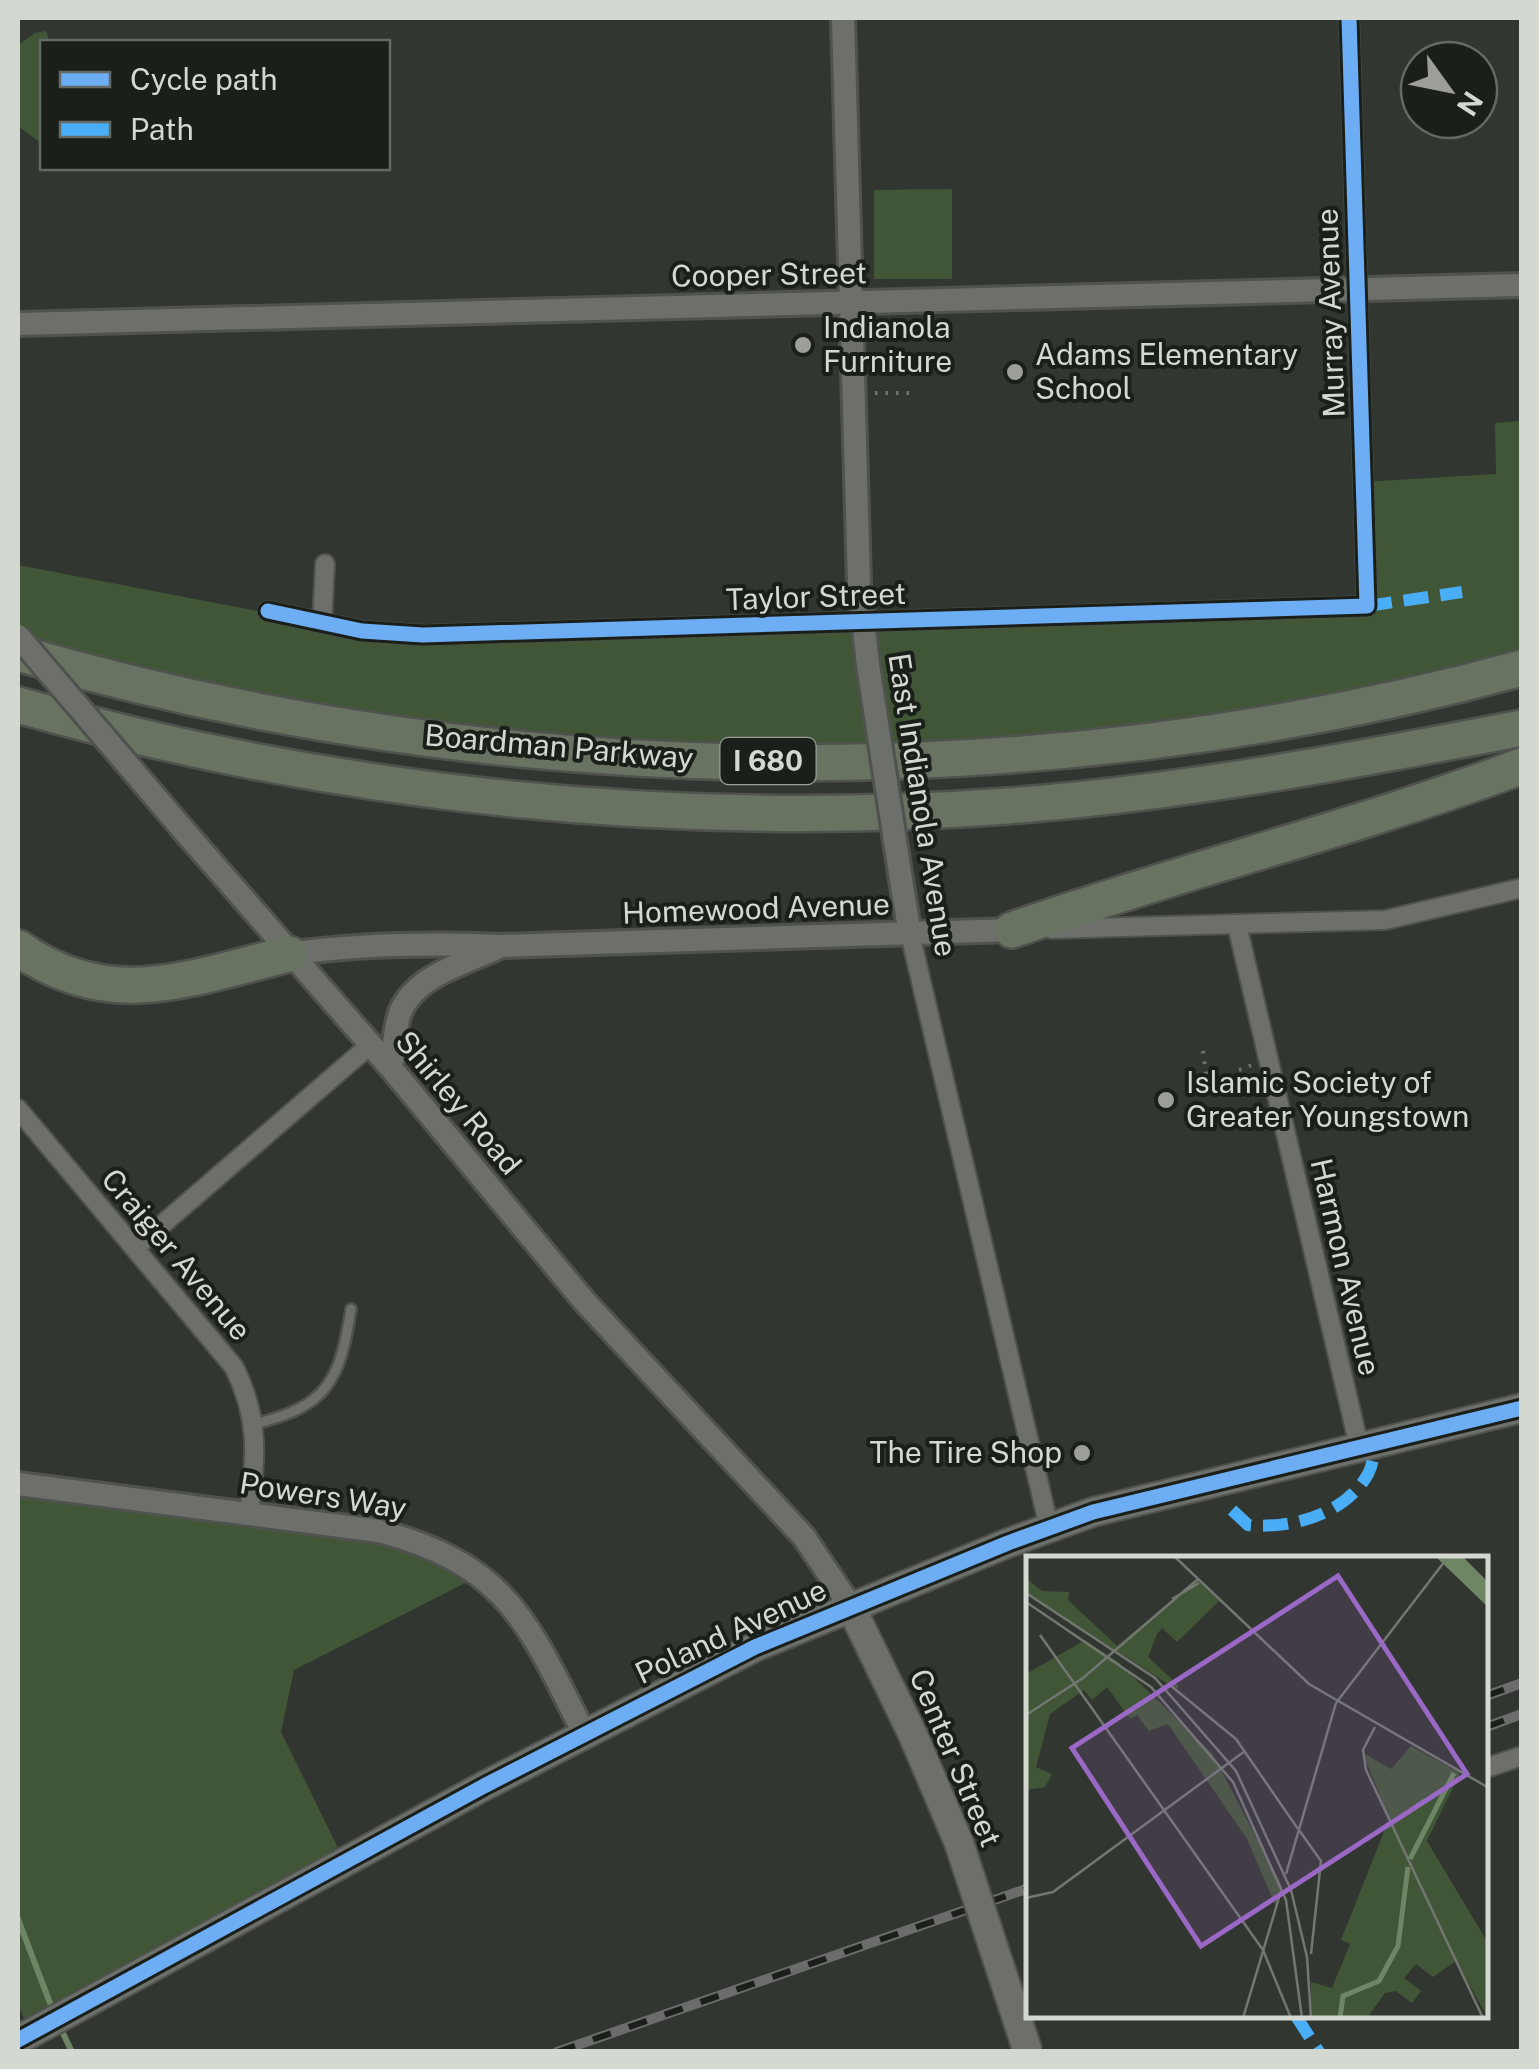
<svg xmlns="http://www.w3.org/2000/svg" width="1539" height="2069" font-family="'Public Sans',sans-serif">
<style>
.green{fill:#415637}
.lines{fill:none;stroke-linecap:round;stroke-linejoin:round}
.stream{stroke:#6f8664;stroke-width:6}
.service-casing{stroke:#4f524d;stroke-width:14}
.minor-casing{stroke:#4f524d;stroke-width:22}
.tertiary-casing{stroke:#4f524d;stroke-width:28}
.secondary-casing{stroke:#4f524d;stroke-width:32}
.motorway-casing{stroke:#4f524d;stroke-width:40}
.path{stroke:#6e716d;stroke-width:4;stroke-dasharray:2.5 8;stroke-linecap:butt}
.service{stroke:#6c6f6a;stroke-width:9}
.minor{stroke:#6c6f6a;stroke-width:18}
.tertiary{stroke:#6c6f6a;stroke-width:22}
.secondary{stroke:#6c6f6a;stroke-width:28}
.motorway{stroke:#687362;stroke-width:35}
.rail-casing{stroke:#6b6d6a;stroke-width:10}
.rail{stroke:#1b1f1a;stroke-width:6;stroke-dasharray:19;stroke-linecap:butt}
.tertiary-bridge-casing{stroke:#4f524d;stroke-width:28;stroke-linecap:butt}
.secondary-bridge-casing{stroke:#4f524d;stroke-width:32;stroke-linecap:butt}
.tertiary-bridge{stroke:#6c6f6a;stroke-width:22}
.secondary-bridge{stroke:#6c6f6a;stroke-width:28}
.quiet{stroke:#49aef6;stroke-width:12;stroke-dasharray:25 12;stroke-linecap:butt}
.cycleway-casing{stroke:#1b1f1a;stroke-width:21}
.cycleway{stroke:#6dadf4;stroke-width:15}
.poi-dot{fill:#9b9f98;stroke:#1b1f1a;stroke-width:4}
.labels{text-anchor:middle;stroke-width:8;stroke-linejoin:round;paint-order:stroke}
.shield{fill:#1b1f1a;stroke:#9ca099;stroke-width:2.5}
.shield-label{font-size:28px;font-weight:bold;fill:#d3d8d0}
.street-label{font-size:30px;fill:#d3d8d0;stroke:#1b1f1a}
.poi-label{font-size:30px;fill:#d3d8d0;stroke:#1b1f1a;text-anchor:start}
.inset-river{fill:none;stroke:#6f8664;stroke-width:5}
.inset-road{fill:none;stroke:#727771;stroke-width:2.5}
.view{fill:#9a68c5;fill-opacity:0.15;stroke:#9a68c5;stroke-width:5}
.inset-edge{fill:none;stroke:#d3d8d0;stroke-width:5}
</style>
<rect width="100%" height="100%" fill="#323631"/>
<g class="green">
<path d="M46,31l4,11h-8v102l-24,-18v-81l17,-12z"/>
<path d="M952,189v90h-78v-89z"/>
<path d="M1521,421v247l-215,48 -521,46 -520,-49 -247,-79v-69l344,66 1005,-25 -4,-124 133,-8 -1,-51z"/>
<path d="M18,1467l13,18 348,46 102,44 -187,95 -13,62 64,130 -315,171 -12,-29z"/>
</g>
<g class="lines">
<g class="stream">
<path d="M18,1919l35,92"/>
<path d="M60,2027l12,25"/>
</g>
<defs>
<path id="service" d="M254,1424c74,-17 86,-44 97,-115"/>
<g id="minor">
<path d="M268,611l94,20 61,4 944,-29 -18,-588"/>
<path d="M322,623l3,-59"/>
<path d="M1237,925l122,521"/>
<path d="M1051,929l334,-9 137,-32"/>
<path d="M910,934l139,593"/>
<path d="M18,1109l216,258c26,52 22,90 15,146"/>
<path d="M135,1248l235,-203"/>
<path d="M1486,1768l36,-12"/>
</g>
<g id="tertiary">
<path d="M843,18l16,565 9,82"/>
<path d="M18,324l1504,-39"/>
<path d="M186,833l205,235 194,234 219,235 47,70"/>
<path d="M902,886l8,48"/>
<path d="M289,954c70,-10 141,-11 212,-8l511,-16"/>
<path d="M391,1068c3,-17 3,-38 9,-55 14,-37 65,-50 97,-65"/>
<path d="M18,1484l361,47c130,35 148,91 205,202"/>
</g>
<g id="secondary">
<path d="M851,1607l62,128 46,108"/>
<path d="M18,2040l466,-254 271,-139 253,-104 85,-31 429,-104"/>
</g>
<g id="motorway">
<path d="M18,653c479,140 1021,147 1504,15"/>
<path d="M18,705c320,91 658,125 990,101 173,-13 343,-45 514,-78"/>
<path d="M1012,930c168,-59 342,-101 510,-164"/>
<path d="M18,948c93,65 171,30 271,6"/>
</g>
</defs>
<use href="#service" class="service-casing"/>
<use href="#minor" class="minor-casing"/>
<use href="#tertiary" class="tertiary-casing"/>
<use href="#secondary" class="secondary-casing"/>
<use href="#motorway" class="motorway-casing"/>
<g class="path">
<path d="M875,393h34"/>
<path d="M1203,1051l3,23"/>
<path d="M1239,1070l13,-5"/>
</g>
<use href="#service" class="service"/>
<use href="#minor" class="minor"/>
<use href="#tertiary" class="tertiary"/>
<use href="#secondary" class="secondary"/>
<use href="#motorway" class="motorway"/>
<defs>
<g id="rail">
<path d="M1486,1696l36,-13"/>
<path d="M1486,1727l36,-13"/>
<path d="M557,2052l472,-164"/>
</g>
</defs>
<use href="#rail" class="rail-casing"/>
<use href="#rail" class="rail"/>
<defs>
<g id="tertiary-bridge">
<path d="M18,636l168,197"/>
<path d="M868,665l34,221"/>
</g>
<path id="secondary-bridge" d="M959,1843l69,209"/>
</defs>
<use href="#tertiary-bridge" class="tertiary-bridge-casing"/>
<use href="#secondary-bridge" class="secondary-bridge-casing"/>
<use href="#tertiary-bridge" class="tertiary-bridge"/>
<use href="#secondary-bridge" class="secondary-bridge"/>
<g class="quiet">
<path d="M1367,606l95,-14"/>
<path d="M1232,1510l16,15c43,4 97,-10 120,-51 5,-9 6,-21 8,-32"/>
<path d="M1296,2016l23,36"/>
</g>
<defs>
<g id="cycleway">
<path d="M268,611l94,20 61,4 944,-29 -18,-588"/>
<path d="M18,2040l466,-254 271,-139 253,-104 85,-31 429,-104"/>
</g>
</defs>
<use href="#cycleway" class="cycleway-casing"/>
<use href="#cycleway" class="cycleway"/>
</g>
<g class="poi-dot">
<circle cx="803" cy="345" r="10"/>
<circle cx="1015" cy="372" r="10"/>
<circle cx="1166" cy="1100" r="10"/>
<circle cx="1082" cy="1453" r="10"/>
</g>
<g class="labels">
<rect class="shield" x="720.5" y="738" width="95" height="46" rx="8"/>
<g class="shield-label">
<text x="768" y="771">I 680</text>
</g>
<g class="street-label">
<text transform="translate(769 275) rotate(-1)" y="10">Cooper Street</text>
<text transform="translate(1331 313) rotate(-92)" y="10">Murray Avenue</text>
<text transform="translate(816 597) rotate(-2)" y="10">Taylor Street</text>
<text transform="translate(559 747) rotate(5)" y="10">Boardman Parkway</text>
<text transform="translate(922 805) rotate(81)" y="10">East Indianola Avenue</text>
<text transform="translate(756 909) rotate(-2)" y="10">Homewood Avenue</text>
<text transform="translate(458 1103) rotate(50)" y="10">Shirley Road</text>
<text transform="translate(176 1255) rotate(50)" y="10">Craiger Avenue</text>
<text transform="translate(1345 1267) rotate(77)" y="10">Harmon Avenue</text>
<text transform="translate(323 1496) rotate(9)" y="10">Powers Way</text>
<text transform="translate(731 1632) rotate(-25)" y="10">Poland Avenue</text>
<text transform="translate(955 1758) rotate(67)" y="10">Center Street</text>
</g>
<g class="poi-label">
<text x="823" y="338">Indianola<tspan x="823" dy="34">Furniture</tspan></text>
<text x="1035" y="365">Adams Elementary<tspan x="1035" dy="34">School</tspan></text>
<text x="1186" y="1093">Islamic Society of<tspan x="1186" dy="34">Greater Youngstown</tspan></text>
<text x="1062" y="1463" text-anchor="end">The Tire Shop</text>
</g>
</g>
<g transform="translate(1026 1556)">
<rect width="462" height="462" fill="#323631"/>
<path d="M0,22l16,13 27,1 -1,8 49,46 81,-67 22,21 -43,42 -15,-14 -5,6 -9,23 31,29 -3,3 -150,-96zM59,84l33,22 94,91 70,133 -6,21 -29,-68 -79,-115 -19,7 -12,-16 -7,4 -23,-32 -15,13 -8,-10 -34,24 -14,53 16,7 -7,13 -19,3v-116zM385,190l49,27 -33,68 61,102v75l-32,-57 -23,16 -17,-13 -12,14 17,13 -9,12 -16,-12 -11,2 -18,25h-56v-36l21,6 18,-44 -9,-4 48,-121 -26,-66 28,16z" fill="#415637"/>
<path d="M410,1h27l25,25v25z" fill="#6f8664"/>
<path class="inset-river" d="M384,303l44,-86M314,462l3,-22 36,-15 19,-35 10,-79"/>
<path class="inset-road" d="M149,1l134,127 180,104M0,37l129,85 81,93 55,119 16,67 4,61M146,43l27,-16M0,46l125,85 82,95 53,118 16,118M14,79l223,315M145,130l65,53M310,147l112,-146M0,159l57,-37 115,-99M349,171l-12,23 3,20 117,248M210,183l62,90M273,274l22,31 -10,93M260,318l50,-171M0,342l27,-6 192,-141M237,394l28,68M217,462l38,-127"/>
<path class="view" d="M312,20l129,198 -266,172 -129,-198z"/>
<rect width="462" height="462" class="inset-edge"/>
</g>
<rect width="1539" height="2069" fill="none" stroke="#d3d8d0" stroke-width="40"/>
<rect x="40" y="40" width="350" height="130" fill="#1b1f1a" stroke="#656963" stroke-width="2.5"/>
<rect x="60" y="72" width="50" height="15" fill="#6dadf4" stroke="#656963" stroke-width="2.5"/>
<text x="130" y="90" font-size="30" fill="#d3d8d0">Cycle path</text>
<rect x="60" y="122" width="50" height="15" fill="#49aef6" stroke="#656963" stroke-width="2.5"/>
<text x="130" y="140" font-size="30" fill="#d3d8d0">Path</text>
<g transform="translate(1449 90) rotate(123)"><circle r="48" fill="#1b1f1a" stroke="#656963" stroke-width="2.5"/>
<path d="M0-8L18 38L0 25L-18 38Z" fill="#9b9f98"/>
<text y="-15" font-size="28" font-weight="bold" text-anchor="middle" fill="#d3d8d0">N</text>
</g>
</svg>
